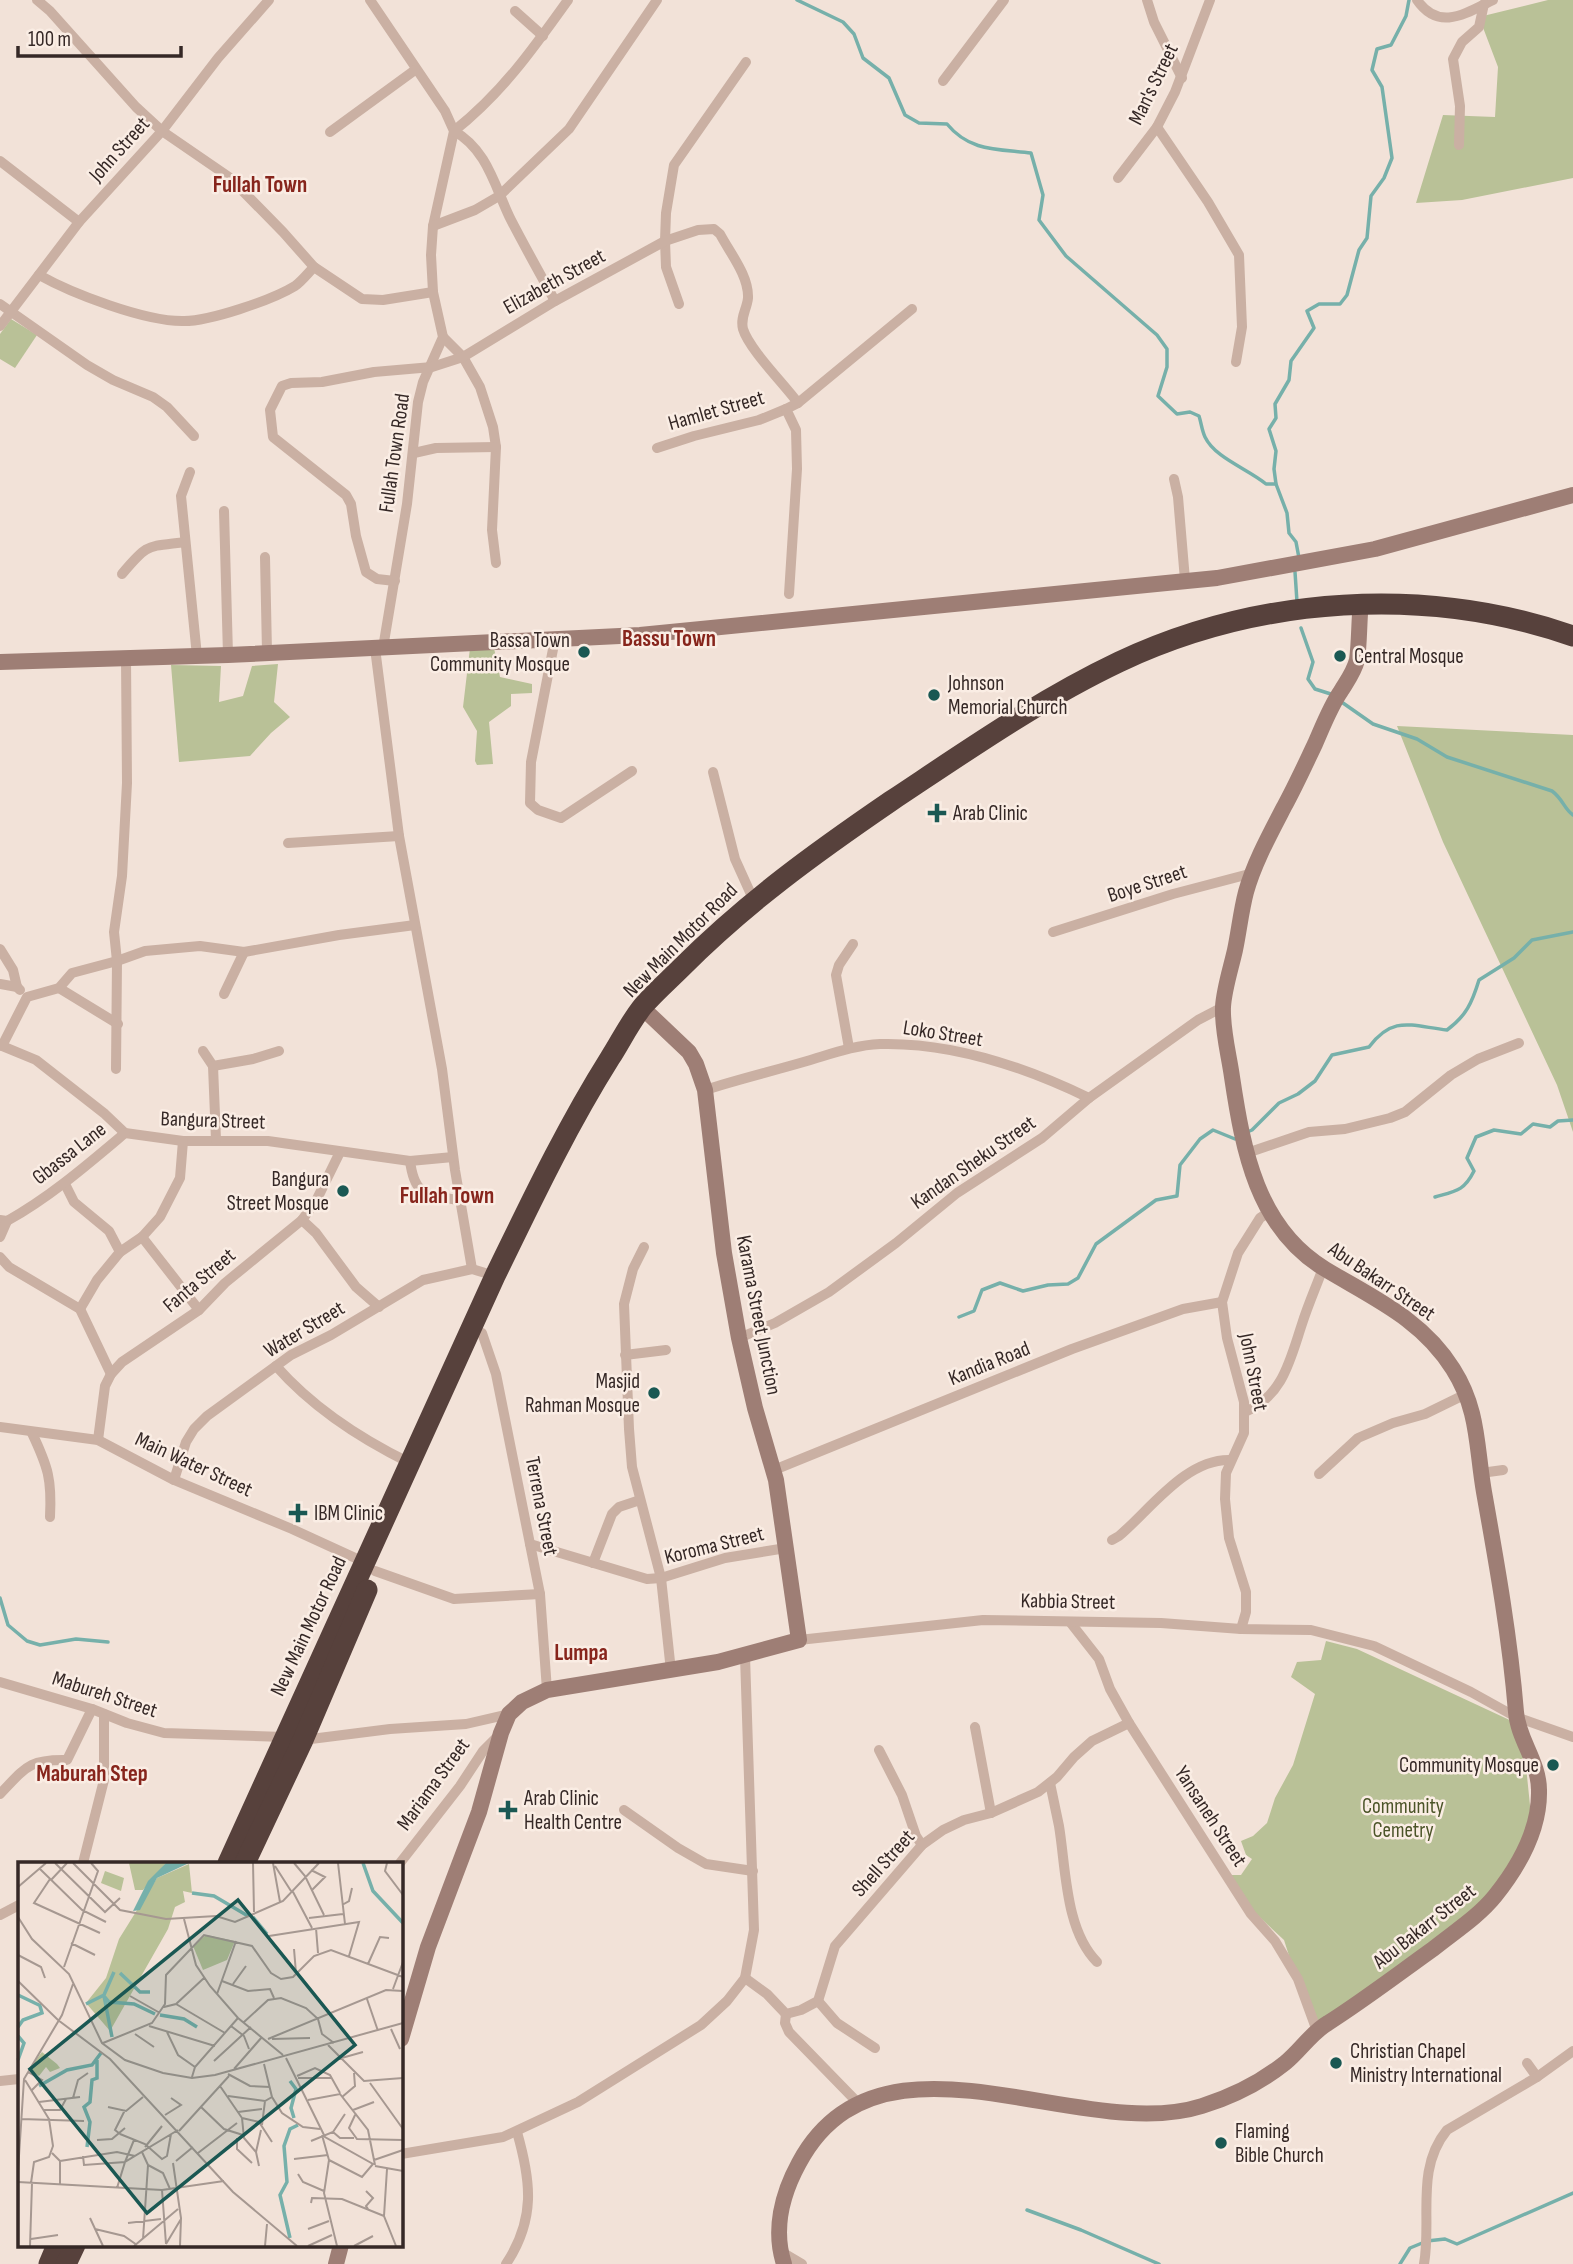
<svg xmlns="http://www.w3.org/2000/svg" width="1573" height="2264" font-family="'Sofia Sans Condensed',sans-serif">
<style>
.green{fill:#b9c197}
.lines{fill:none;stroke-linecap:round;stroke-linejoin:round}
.stream{stroke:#76b0aa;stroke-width:3.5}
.street{stroke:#cab0a3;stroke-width:10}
.secondary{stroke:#9e7e75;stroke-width:16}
.highway{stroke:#57413c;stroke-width:21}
.poi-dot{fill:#1a5853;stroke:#faede4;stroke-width:2.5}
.labels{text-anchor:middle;stroke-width:5;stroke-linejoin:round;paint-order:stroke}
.street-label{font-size:21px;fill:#352826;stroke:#faede4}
.poi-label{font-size:21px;fill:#352826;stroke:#faede4;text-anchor:start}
.park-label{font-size:21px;fill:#4b5428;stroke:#faede4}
.neighbourhood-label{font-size:23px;font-weight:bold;fill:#87251c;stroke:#faede4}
.inset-river{fill:none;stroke:#76b0aa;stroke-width:3.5}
.inset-road{fill:none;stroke:#a69891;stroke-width:2}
.view{fill:#1a5853;fill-opacity:0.15;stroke:#1a5853;stroke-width:3.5}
.inset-edge{fill:none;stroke:#352826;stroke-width:3.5}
</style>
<rect width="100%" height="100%" fill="#f2e2d8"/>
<g class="green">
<path d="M1548,0h25v178l-111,22 -46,3 27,-88 52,2 3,-50 -19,-50z"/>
<path d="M11,319l26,16 -22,33 -15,-9v-25z"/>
<path d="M470,648h24l6,29 32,7v9l-21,1v12l-22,16 4,42 -16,1 -2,-4 2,-30 -14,-24z"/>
<path d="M278,664l-4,38 16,15 -19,16 -21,23 -71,6 -8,-97 50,1 -2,36 24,-6 9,-30z"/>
<path d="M1397,726l176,9v397l-16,-47 -114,-243z"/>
<path d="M1326,1641l31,8 159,74 8,24 7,68 -31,81 -181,130 -26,-58 -9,-28 -32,-30 -24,-35h13l11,-16 -6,-4 -5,-14 12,-5 14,-13 8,-25 18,-33 22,-71 -24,-17 6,-15 24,-2z"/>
</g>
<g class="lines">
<g class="stream">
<path d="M797,0l46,22 11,12 9,24 26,20 16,37 14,8 28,1c23,28 51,25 84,29l12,42 -4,25 27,36 91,79 10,14v18l-9,29 19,18 13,-2 9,4c2,6 3,15 6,21 10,21 43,32 61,47h10"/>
<path d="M1299,558l-3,-16 -7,-9 -2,-20 -11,-29 -2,-15 2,-18 -7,-22 7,-11 -1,-14 14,-24 2,-19 23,-33 -7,-17 12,-7h21l7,-9 12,-45 8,-12 4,-42 13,-18 8,-20 -10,-71 -10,-17 5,-21 14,-4 15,-29 3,-16"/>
<path d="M1295,572l2,30"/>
<path d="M1301,628l12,34 -5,17 7,10 19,6"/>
<path d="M1343,703l30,21 44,15 30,18 105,34c11,8 12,18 21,24"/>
<path d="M1245,1133l7,-3 27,-27 19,-9 17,-13 17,-26 37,-8c24,-32 42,-21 78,-17 19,-14 25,-27 32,-50l35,-22 18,-18 41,-8"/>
<path d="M1435,1197c21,-6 29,-6 39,-26l-7,-13 9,-21 18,-7 27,4 12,-10 17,3 8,-6 15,-1"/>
<path d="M959,1317l15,-6 8,-21 18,-7 23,8 25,-6 20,-1 10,-6 18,-34 60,-44 21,-4 3,-31 20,-26 13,-9 22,9 4,-2"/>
<path d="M0,1598l8,27 19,16 13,4 36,-6 32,3"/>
<path d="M1027,2210l54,20 78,34"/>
<path d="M1400,2264l10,-16 17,-7 18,-2 12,5 116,-51"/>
</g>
<g class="street">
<path d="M37,0l13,11 86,96 26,24 67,46 54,55 31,35 48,32 21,1 50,-8"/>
<path d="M370,0l75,111 9,20 -21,95 -2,29 2,37 10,45 -20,45 -5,20 -11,102 -24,144"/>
<path d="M1147,0l7,22 28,56"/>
<path d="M1417,0c22,32 49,13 76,0"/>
<path d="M515,11l28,25"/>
<path d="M943,81l61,-81"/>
<path d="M1157,127l51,75 31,53 3,72 -6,35"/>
<path d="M330,132l85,-62"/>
<path d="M1459,145l1,-39 -7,-47 9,-17 17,-15 5,-23"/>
<path d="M0,161l79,61"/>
<path d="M1118,178l39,-51 18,-35 35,-92"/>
<path d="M433,226l42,-16 24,-14 70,-67 88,-129"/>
<path d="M39,275c34,19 105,46 143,46 26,1 90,-21 113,-35 7,-5 13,-13 19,-19"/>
<path d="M555,301c-15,-27 -30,-54 -44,-81 -16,-32 -23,-70 -57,-89 48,-38 79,-82 114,-131"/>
<path d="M0,304l87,61 26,15 40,17 14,10 27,29"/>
<path d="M679,304l-13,-37 -1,-26 1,-28 8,-48 72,-103"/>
<path d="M0,326l79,-104 83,-91 56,-73 51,-58"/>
<path d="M443,337l20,20 17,30 13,40 3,20 -4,83 4,33"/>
<path d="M657,448l37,-12 65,-16 27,-11"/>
<path d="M414,453l22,-5 60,-1"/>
<path d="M190,472l-9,24 16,160"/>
<path d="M1174,479l4,18 7,83"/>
<path d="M224,511l4,144"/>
<path d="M265,557l2,95"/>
<path d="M122,574c26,-31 24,-27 63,-32"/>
<path d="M395,581l-18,-2 -11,-7 -10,-36 -5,-32 -5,-9 -73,-58 -3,-27 12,-24 9,-3 31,-1 52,-10 58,-5 31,-10 92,-56 110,-60 33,-11 16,-1 6,5c10,19 29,42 28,64 -1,11 -8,19 -5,31 6,20 41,55 55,74"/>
<path d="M789,594l8,-125 -1,-39 -10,-21 12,-6 114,-94"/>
<path d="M555,639l-24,123 -1,41 8,7 23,8 71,-47"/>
<path d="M375,648l24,188 43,233 13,101 17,99"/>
<path d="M713,772l22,87 19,42"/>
<path d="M288,843l111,-7"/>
<path d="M1053,932l120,-38 80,-21"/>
<path d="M0,949l13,21 4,17"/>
<path d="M0,984l17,3 3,3"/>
<path d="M59,988l59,36"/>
<path d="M224,994l20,-42"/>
<path d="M0,1045l36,15 69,54 20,19 58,8h85l142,20 43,-4"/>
<path d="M2,1046l25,-49 32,-9 13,-15 45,-12 28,-10 55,-5 44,6 95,-17 76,-10"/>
<path d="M849,1048l-13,-73 3,-10 14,-21"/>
<path d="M203,1051l10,15 40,-7 26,-8"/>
<path d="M213,1066l3,74"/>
<path d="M116,1069l1,-108 -3,-29 8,-56 5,-93 -1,-125"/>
<path d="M705,1090c34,-11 68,-19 102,-29 24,-7 48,-16 73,-17 72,-2 145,23 209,54"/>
<path d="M1247,1153l62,-21 36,-3 45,-11 15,-6 46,-37 27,-16 41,-16"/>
<path d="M410,1161c5,38 18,32 51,40"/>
<path d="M65,1184l9,18 35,29 11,21"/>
<path d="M0,1220l7,1c43,-24 80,-56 118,-88"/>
<path d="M302,1220l14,13 40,54 23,20"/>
<path d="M0,1237l7,-16"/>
<path d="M142,1237l57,73"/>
<path d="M644,1247l-11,22 -9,35 5,125 3,38 29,111 10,93"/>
<path d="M0,1257l9,10 71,42 31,65"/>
<path d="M80,1309l17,-29 23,-28 22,-15 18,-20 20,-39 3,-37"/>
<path d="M482,1333l14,41 44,220 7,96"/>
<path d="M739,1338l36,-15 54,-31 67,-49 61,-50 85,-55 47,-40 109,-78 25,-13"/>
<path d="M625,1355l41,-5"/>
<path d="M276,1366c37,42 85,73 134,97"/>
<path d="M1245,1412c38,-16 45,-52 57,-88 6,-19 14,-37 21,-56"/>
<path d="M0,1427l98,13 76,40 118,49 72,33"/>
<path d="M32,1433c16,34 20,46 18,84"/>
<path d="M98,1440l7,-54 6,-12 11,-12 77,-52 26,-27 77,-63 14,-19 24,-49"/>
<path d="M774,1470l298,-121 111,-40 39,-7"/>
<path d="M1481,1473l22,-3"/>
<path d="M1319,1474l39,-36 35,-15 32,-9 43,-21"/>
<path d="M174,1480l12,-38 8,-13 13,-13 84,-61 40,-20 92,-55 49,-11 23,7"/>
<path d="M1112,1540l7,-4c31,-26 67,-78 112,-76"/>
<path d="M530,1544l117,35 14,-1 64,-20 61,-10"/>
<path d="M593,1563l19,-49 7,-7 21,-7"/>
<path d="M375,1571l79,28 86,-5"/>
<path d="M1070,1622l29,37 11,30 19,34 122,191 24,27 23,38 19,52"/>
<path d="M1241,1629l5,-17v-20l-17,-54 -4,-39 1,-26 18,-40v-31l-17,-64 -5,-36 16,-49 22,-35 9,-6"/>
<path d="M799,1640l184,-20 178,3 80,6 70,1 63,16 97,46 45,25 57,20"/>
<path d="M0,1682l92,27 35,14 37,10 120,4"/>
<path d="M975,1727l16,86"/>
<path d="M303,1740l87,-11 76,-5 43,-10"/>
<path d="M879,1750l23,45 14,41 6,9"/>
<path d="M1050,1783c3,14 6,29 9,43 7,42 6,104 38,136"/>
<path d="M0,1794c26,-27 29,-35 67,-34l25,-51"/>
<path d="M624,1810l54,38 28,16 47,7"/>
<path d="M83,1863l21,-83v-66"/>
<path d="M400,1863l60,-77 23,-35 18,-18"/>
<path d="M0,1915l19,-10"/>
<path d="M745,1978l22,16 19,20 15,-4 17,-9 17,-55 87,-101 21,-15 21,-10 27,-7 47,-21 19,-15 17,-20 18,-16 37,-18"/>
<path d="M818,2001l19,22 38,25"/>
<path d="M786,2014l-1,9 4,9 70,72"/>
<path d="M1527,2063l10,14"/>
<path d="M0,2081l19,-2"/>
<path d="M401,2154l102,-17 75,-35 123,-77 26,-24 18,-23 9,-48 -9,-274"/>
<path d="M780,2251l22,13"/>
<path d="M506,2264c30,-45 25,-83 11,-132"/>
<path d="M1424,2264c8,-45 -9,-95 23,-134l90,-53 36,-26"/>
</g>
<g class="secondary">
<path d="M0,662l228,-7 412,-20 577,-57 158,-29 198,-54"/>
<path d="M401,2039l27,-92 51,-135 22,-79 8,-19 13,-12 25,-12 171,-28 81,-22 -23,-160 -21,-72 -16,-70 -15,-85 -19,-163 -9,-26 -7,-12 -39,-37"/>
<path d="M336,2264l5,-19"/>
<path d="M784,2264c-11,-34 -2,-70 15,-101 81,-151 281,-18 403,-57 29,-9 59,-24 83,-43 15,-12 26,-30 43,-40 36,-23 70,-49 105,-74 21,-17 45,-32 62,-53 24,-30 45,-67 44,-106 0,-28 -21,-51 -23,-78 -6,-74 -19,-147 -32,-220 -8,-46 -5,-82 -31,-123 -31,-50 -80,-71 -128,-100 -68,-41 -82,-119 -93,-192 -3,-22 -10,-47 -9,-70 1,-18 8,-39 12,-57 4,-19 6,-39 11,-58 8,-29 24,-58 38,-85 11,-20 21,-42 31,-63 8,-18 15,-37 26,-53 6,-10 13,-19 16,-31 2,-14 2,-31 3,-46"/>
</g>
<g class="highway">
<path d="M228,1863l267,-587c36,-74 71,-148 115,-218 11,-17 20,-36 33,-52 12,-14 26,-26 39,-39 65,-65 133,-114 209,-166 74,-49 148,-101 228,-139 140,-66 307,-77 454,-26"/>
<path d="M245,1863l58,-123 64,-150"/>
<path d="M49,2264l8,-19"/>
<path d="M66,2264l9,-19"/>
</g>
</g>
<g class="poi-dot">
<circle cx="584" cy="652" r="7"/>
<circle cx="1340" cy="656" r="7"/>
<circle cx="934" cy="695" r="7"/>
<path d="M933.5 802.5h7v7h7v7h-7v7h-7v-7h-7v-7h7z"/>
<circle cx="343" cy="1191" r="7"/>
<circle cx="654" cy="1393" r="7"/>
<path d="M294.5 1502.5h7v7h7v7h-7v7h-7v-7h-7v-7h7z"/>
<circle cx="1553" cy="1765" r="7"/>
<path d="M504.5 1799.5h7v7h7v7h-7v7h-7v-7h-7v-7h7z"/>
<circle cx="1336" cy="2063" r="7"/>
<circle cx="1221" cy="2143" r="7"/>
</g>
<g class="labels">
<g class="street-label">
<text transform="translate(1153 84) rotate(-64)" y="7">Man's Street</text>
<text transform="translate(119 149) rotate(-48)" y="7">John Street</text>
<text transform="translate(554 281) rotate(-29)" y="7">Elizabeth Street</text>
<text transform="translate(716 410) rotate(-16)" y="7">Hamlet Street</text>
<text transform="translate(394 453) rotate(-82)" y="7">Fullah Town Road</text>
<text transform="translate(1147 883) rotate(-18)" y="7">Boye Street</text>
<text transform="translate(680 940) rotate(-45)" y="7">New Main Motor Road</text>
<text transform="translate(943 1033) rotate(9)" y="7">Loko Street</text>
<text transform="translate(213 1120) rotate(2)" y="7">Bangura Street</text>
<text transform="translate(69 1153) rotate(-38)" y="7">Gbassa Lane</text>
<text transform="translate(973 1162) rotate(-35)" y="7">Kandan Sheku Street</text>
<text transform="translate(199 1280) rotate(-40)" y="7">Fanta Street</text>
<text transform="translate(1382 1281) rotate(34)" y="7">Abu Bakarr Street</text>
<text transform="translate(759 1315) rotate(79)" y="7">Karama Street Junction</text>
<text transform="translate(304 1329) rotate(-31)" y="7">Water Street</text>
<text transform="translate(989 1363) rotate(-22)" y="7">Kandia Road</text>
<text transform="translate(1254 1372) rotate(79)" y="7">John Street</text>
<text transform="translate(194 1464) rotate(25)" y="7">Main Water Street</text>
<text transform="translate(542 1506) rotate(79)" y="7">Terrena Street</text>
<text transform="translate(714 1545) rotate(-14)" y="7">Koroma Street</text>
<text transform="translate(1068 1601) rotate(1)" y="7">Kabbia Street</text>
<text transform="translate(308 1626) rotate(-65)" y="7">New Main Motor Road</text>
<text transform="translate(105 1694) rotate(18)" y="7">Mabureh Street</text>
<text transform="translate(433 1784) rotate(-54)" y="7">Mariama Street</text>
<text transform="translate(1211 1816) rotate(57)" y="7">Yansaneh Street</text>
<text transform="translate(883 1863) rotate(-48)" y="7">Shell Street</text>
<text transform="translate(1424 1926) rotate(-38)" y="7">Abu Bakarr Street</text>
</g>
<g class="poi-label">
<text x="570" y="647" text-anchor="end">Bassa Town<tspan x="570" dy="24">Community Mosque</tspan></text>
<text x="1354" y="663">Central Mosque</text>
<text x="948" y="690">Johnson<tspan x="948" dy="24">Memorial Church</tspan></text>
<text x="953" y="820">Arab Clinic</text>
<text x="329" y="1186" text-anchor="end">Bangura<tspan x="329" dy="24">Street Mosque</tspan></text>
<text x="640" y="1388" text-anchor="end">Masjid<tspan x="640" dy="24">Rahman Mosque</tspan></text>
<text x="314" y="1520">IBM Clinic</text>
<text x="1539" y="1772" text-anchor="end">Community Mosque</text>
<text x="524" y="1805">Arab Clinic<tspan x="524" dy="24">Health Centre</tspan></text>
<text x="1350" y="2058">Christian Chapel<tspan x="1350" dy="24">Ministry International</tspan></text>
<text x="1235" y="2138">Flaming<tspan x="1235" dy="24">Bible Church</tspan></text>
</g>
<g class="park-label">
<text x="1403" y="1813">Community<tspan x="1403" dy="24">Cemetry</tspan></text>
</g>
<g class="neighbourhood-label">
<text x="260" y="192">Fullah Town</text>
<text x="669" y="646">Bassu Town</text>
<text x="447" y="1203">Fullah Town</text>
<text x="581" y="1660">Lumpa</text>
<text x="92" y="1781">Maburah Step</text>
</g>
</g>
<g transform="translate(18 1862)">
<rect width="385" height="385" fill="#f2e2d8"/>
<path d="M148,1l-23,27h-8l-6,-27zM171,2l3,29 -9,-2 2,11 -10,5 -7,22 -58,102 -24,-28 20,-25 13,-39 38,-61zM87,9l19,7 -3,13 -20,-8zM188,73l29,6 -8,19 -24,10 -10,-24zM24,190l15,12 3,4 -10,4 -4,-5 -7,9 -10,-7z" fill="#b9c197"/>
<path d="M148,1h23l-32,15 -17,32 -7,1 15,-30z" fill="#76b0aa"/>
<path class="inset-river" d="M345,1l10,28 30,32M174,31l22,3 34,20M235,55l14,17M102,111l20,19h10M0,133l23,11M86,134l5,6 25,2 21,10M86,134l8,41M68,142l18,-9 10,-23M142,153l24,4 13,8M0,165l5,-7 19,-7 -2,-7M0,174l6,7 -6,17M272,219l6,8 -5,19 3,10M21,224l28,-16 25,-5 9,-12M69,285l3,-25 -6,-15 6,-5 2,-22 5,-2v-18M272,376l-10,-43 7,-13 -3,-36 6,-17 8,-4"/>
<path class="inset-road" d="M37,1l50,49 15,-14M55,1l47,47 46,9 50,-3 19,6 48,-21 36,-38M235,1l1,49M255,1l7,39M276,1l11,13 19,39M320,1l7,61M369,1l-2,8 18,24M257,4l16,25M22,7l42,41 24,12M293,8l14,7 -13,13M32,17l-16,24 66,30M33,18l16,-17M0,25l28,-24M274,28l20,38M324,43l7,-4 3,-13M0,55l14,22 37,35 33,69 23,17 38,13 29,5 23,-3 188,-52M291,56l34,-4M166,57l12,46 14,21 28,32 45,37M298,66l2,25M251,74l90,-14 -10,34M53,81l24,12M276,87l2,24M0,93l23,12 4,11M350,102l12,-27 9,1M46,105l34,-96 -7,-8M0,119l40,39 52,39 123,133 64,54M204,119l26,10 22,-2 4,9M215,122l13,-18M375,127l10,-27M199,132l19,-53M112,134l30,17M349,137l11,32M158,142l49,29M146,145l12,-3 28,-26M226,160l24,-22 13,-2 25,10 12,11 4,15 12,9M131,164l66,20M213,164l13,10 5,13M373,167l9,20M149,170l11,23 17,12M117,172l19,13M250,177l118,-49 17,1M254,177l38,-1M85,181l49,-20 13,-19 1,-29 38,-40 48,11 19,27 10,6 12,-2 21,-21 17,-6 72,27M310,183l36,36 39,-3M268,196l39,79 48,27 -11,13 -33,-17M320,197l25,-7M196,199l37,-34M246,202l8,33 10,16 21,14 17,2M216,207l28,-32M10,210l14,8 -10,10M210,212l22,12 20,1M279,214l18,-8 15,7 10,18M174,215l3,-10 43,-49M280,216h34M7,218l24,39 4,27 -4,11 -15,5 -3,21M352,221l33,46M202,224l22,32 2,20 12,14M210,234l37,5 7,-4M324,235l13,-11 -1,-13M55,236l5,-18 10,-7M290,238l32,-6 28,36 7,35M21,240l41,-5M90,245l18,4 17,-14M183,245l23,22 19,6M25,248h17l6,-11M335,248l21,-8M220,250l24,-3M338,251l-7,15 8,11 46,1M147,253l16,-10 -10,-7M224,256l17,4 13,20M3,257l63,2M244,263l3,-24M161,269l50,-55M315,270l7,6h14M102,272l25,10 17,15 5,-3 4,-22M102,272l-5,-4 10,-20M304,273l7,25 -5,33 13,53M219,276v11l15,14M79,278l15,-1 13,-11M293,279l22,-9 12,-18M127,285l17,-21M124,290l6,13 -5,74M34,291l8,8v24M180,291l39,-30M65,294l1,9 41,-3 9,-22M276,297l34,-4M356,298l29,-10M42,299l57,-9 18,4M158,299l17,-14M155,301l8,55 -1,28M130,303l15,8 7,16M241,304l-3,-14 5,-22M357,304l28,5M369,307l-3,47 12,30M0,309l6,-92 38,-64 11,-31M280,312l5,8 21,9M0,320l144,8 62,-9M99,326l8,-26 53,-32M144,328l4,54M348,329l7,7 -7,8 2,3M293,341l1,-5 30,1 42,17M72,356l13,28M110,361l33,-4M77,367l29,7 13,9M290,367l21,-8M13,377l27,-4M148,382l15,-25M12,384l2,-63M116,384l44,-37M247,384l2,-22M290,384l24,-11M336,384l19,-10"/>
<path class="view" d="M220,38l117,145 -208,168 -117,-144z"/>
<rect width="385" height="385" class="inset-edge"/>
</g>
<path d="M18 46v10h163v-10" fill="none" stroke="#352826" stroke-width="3.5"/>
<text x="28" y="46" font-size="21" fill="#352826" stroke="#faede4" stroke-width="5" paint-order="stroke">100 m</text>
</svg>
